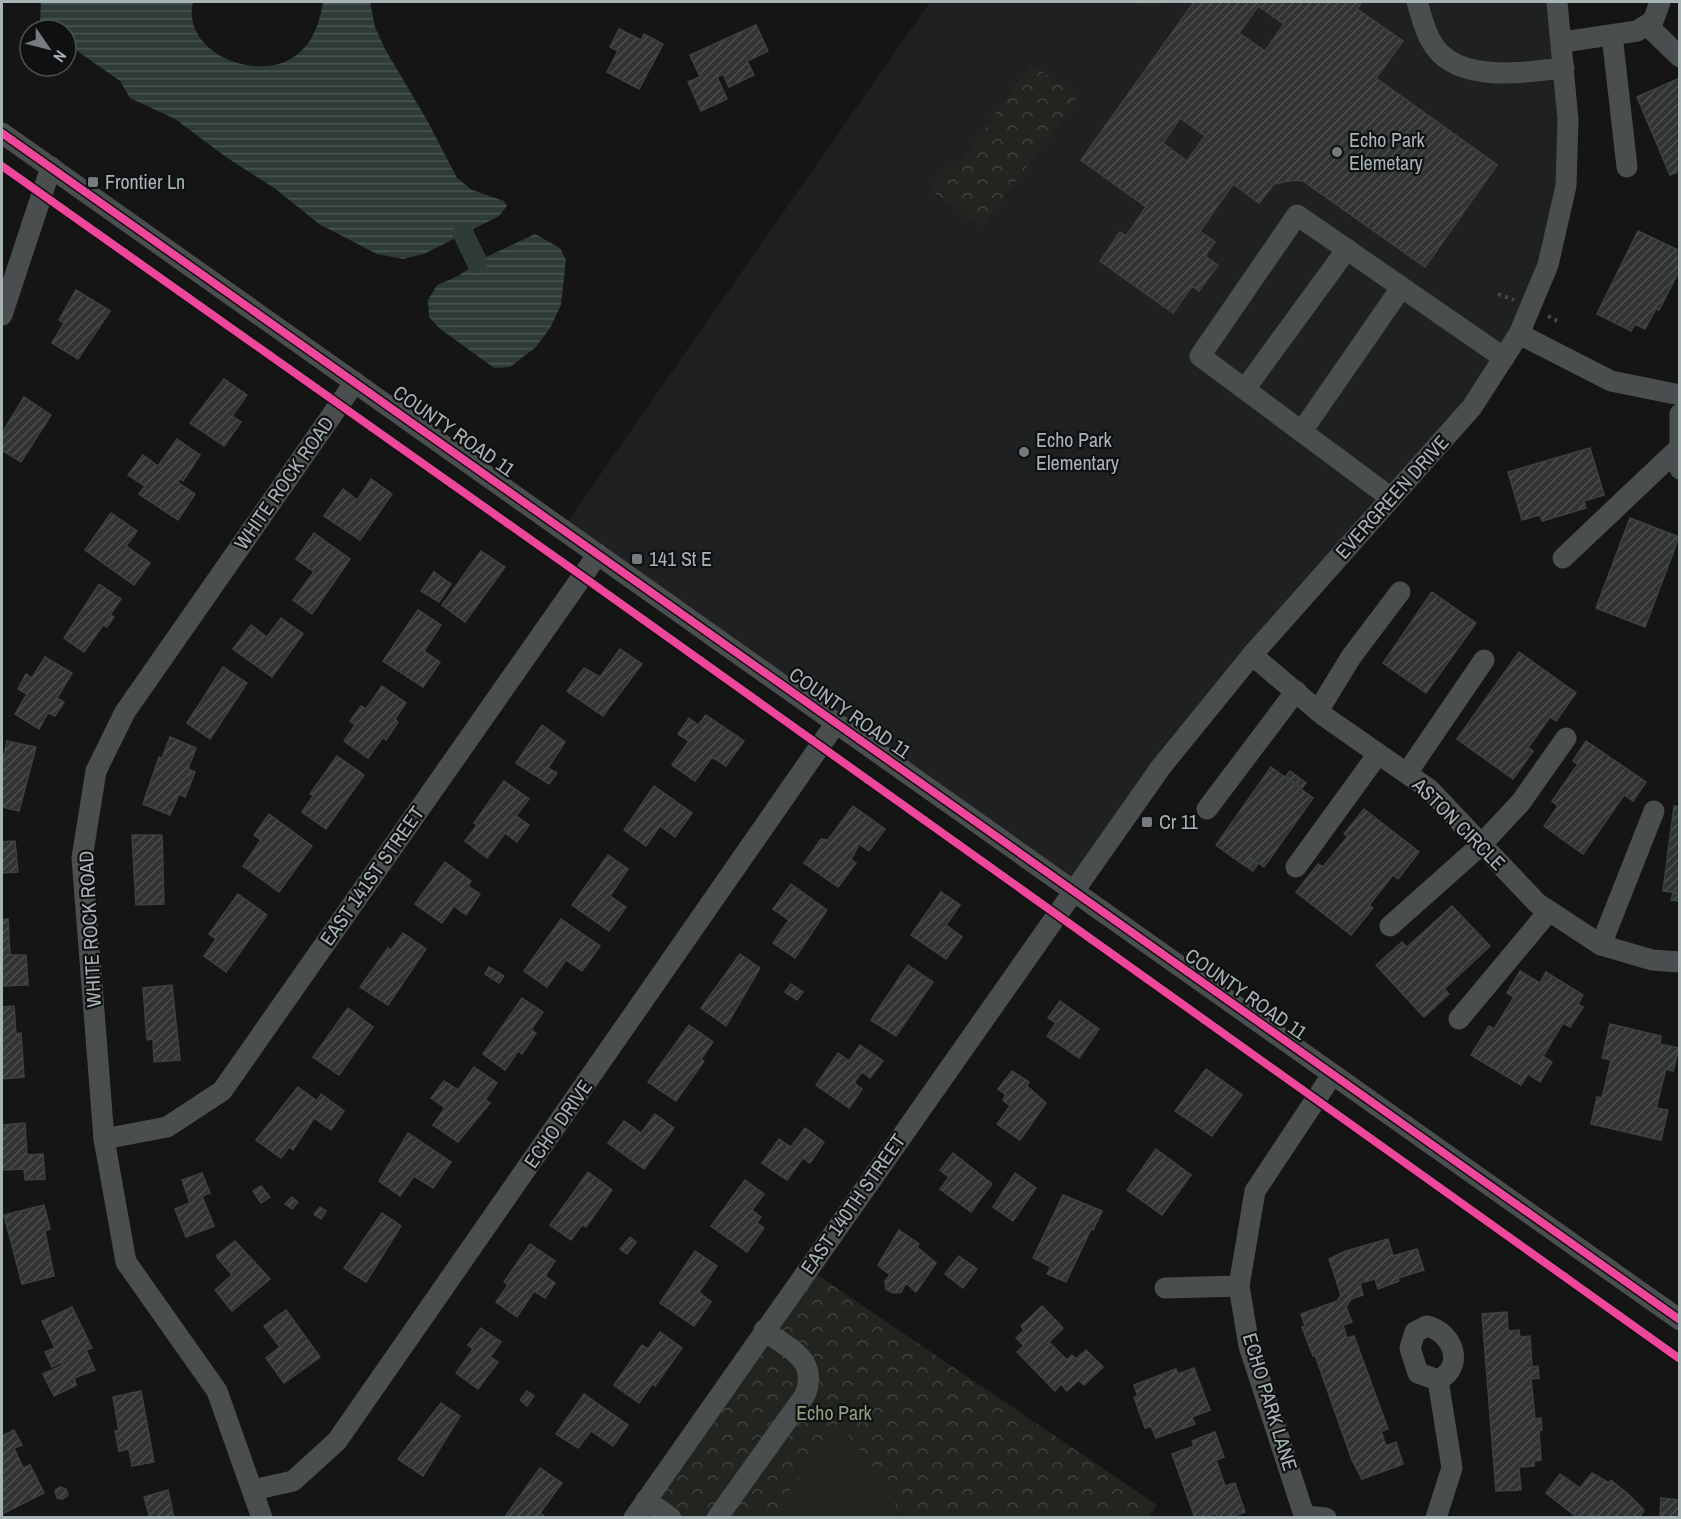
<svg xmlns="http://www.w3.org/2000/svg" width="1681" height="1519" font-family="'Archivo Narrow',sans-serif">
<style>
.built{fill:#1f2021}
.forest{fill:url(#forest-crowns)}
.pitch{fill:#22251f}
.water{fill:url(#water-rules)}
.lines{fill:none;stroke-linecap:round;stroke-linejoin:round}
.canal{stroke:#2e3b39;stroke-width:21}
.building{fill:url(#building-hatch);stroke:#3d4141;stroke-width:1.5;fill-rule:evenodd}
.path{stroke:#46494a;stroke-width:4;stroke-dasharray:3 4.5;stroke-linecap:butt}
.minor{stroke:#4b4e4f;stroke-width:21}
.cycleway-casing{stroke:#0f1011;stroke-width:11}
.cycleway{stroke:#ed469a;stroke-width:8}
.poi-dot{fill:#747c7d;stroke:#0f1011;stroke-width:2}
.labels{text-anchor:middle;stroke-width:4.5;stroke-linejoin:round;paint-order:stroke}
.poi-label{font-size:20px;fill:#a7b4b5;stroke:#0f1011;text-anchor:start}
.street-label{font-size:20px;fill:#a7b4b5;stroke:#0f1011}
.park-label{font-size:20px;fill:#919e80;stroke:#0f1011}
</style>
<defs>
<pattern id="forest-crowns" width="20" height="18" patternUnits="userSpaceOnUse" patternTransform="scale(1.5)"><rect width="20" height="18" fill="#22251f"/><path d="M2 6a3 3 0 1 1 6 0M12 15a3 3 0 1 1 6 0" fill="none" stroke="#3f423d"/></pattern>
<pattern id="water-rules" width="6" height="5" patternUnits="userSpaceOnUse" patternTransform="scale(1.5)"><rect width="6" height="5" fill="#2e3b39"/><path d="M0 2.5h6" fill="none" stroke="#495553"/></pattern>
<pattern id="building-hatch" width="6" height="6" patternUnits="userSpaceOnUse" patternTransform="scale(1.5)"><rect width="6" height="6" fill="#313232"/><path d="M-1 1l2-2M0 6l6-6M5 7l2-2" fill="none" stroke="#4c4d4d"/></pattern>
</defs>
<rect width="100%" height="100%" fill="#151515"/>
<path class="built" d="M930,2h627l9,184 -47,148 -267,321 -178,237 -511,-364z"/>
<g class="forest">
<path d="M1031,64l47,33 -96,130 -51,-37 16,-25 8,5z"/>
<path d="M807,1268l350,237 -9,13h-514z"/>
</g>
<g class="pitch">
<path d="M1129,2h43l-25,5z"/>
<path d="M838,1423l50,63 12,31h-129z"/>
</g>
<g class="water">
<path d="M41,2h152c-13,53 73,85 108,49 14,-13 19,-31 22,-49h47l5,25 10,22 43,73 29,56 15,12 32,11 3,5 -8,10 -75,38 -21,5 -26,-5 -58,-30 -42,-34 -51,-33 -51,-38 -45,-21 -10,-17 -54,-38v-13h-20l-6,-9z"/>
<path d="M535,234l25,14 6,12 -5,45 -11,23 -14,19 -26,20 -16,1 -55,-40 -10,-11 -1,-17 9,-15 21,-9 26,-18z"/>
</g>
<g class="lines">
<path class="canal" d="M463,233l14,29"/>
</g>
<g class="building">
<path d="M1194,2h168l-5,7 46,32 -27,37 121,87 -72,102 -122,-86 -9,-1 -20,4 -15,19 -26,-19 -33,47 15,11 -10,14 13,9 -19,26 -7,-5 -19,27 -73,-52 20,-29 6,4 20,-29 -65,-47zM1258,6l26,18 -19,27 -26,-18zM1180,118l25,18 -18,25 -24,-18z"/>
<path d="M756,25l12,26 -21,10 7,14 -25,12 -6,-13 -6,3 10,22 -26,12 -13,-29 12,-5 -10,-22z"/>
<path d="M619,29l22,11 3,-6 19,10 -24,45 -32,-17 11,-21 -8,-4z"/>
<path d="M1680,78v93l-10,4 -33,-78z"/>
<path d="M1638,231l42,20v18l-21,41 -3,-1 -11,20 -10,-5 -4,7 -34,-17z"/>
<path d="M76,290l34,21 -32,48 -26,-16 12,-20 -5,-3z"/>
<path d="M224,379l23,16 -15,21 9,6 -17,24 -34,-23z"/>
<path d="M24,397l27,18 -30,47 -19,-12v-17z"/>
<path d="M177,439l23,16 -17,26 -3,-2 -3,3 18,12 -17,26 -39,-26 6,-8 -17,-11 15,-20 15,11z"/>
<path d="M1590,448l14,47 -20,6 2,7 -44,13 -2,-6 -18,5 -14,-48z"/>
<path d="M371,479l21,15 -32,46 -36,-24 19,-27 14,11z"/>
<path d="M111,513l26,18 -11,15 24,17 -16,22 -49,-35z"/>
<path d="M1630,518l49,19 -34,90 -49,-19z"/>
<path d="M314,533l36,26 -38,55 -19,-14 21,-28 -18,-13z"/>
<path d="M481,551l24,16 -40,55 -23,-17z"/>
<path d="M434,572l17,12 -12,18 -18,-11z"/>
<path d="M99,584l22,15 -11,16 4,2 -7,10 -4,-2 -19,27 -20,-14z"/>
<path d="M1432,592l44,31 -50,70 -43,-30z"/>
<path d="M418,610l23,15 -17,26 16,11 -17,25 -40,-26z"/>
<path d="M281,618l22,16 -31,43 -39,-28 18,-24 16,12z"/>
<path d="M620,649l22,15 -39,52 -36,-25 17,-23 16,9z"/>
<path d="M1519,652l57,41 -20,28 -6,-4 -22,31 5,3 -20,28 -56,-40z"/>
<path d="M45,657l27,16 -15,25 7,4 -9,14 -7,-3 -9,16 -24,-15 12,-20 -9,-5 8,-15 6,4z"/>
<path d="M223,667l24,16 -37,56 -23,-16z"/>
<path d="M382,686l24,17 -11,16 3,3 -12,18 -3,-3 -15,21 -24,-17 11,-16 -5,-4 11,-15 5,3z"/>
<path d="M706,715l38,26 -18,25 -14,-9 -17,24 -23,-16 17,-24 -11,-7 11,-16 9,7z"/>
<path d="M542,725l23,17 -17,26 9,5 -8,11 -33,-21z"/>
<path d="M170,737l26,11 -8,21 7,3 -10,25 -6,-3 -9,21 -27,-11 16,-47 3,1z"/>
<path d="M7,741l29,6 -17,64 -17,-4v-42z"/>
<path d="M1586,741l60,41 -13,19 -9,-6 -41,59 -39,-28 14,-20 -6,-5 26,-37 -5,-3z"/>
<path d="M337,756l27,19 -38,54 -24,-17 11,-16 -3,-2z"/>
<path d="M1271,767l42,31 -49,69 -13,-9 -6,8 -29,-21z"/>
<path d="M1290,771l16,12 -4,5 -16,-12z"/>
<path d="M504,781l25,18 -13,17 13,9 -12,17 -12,-9 -18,25 -22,-17 12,-16 -3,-2z"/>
<path d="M654,786l38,27 -17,24 -15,-11 -14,20 -22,-16z"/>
<path d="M853,806l32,23 -16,22 -10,-7 -8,16 5,3 -18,24 -34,-24 17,-24 7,1z"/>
<path d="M1674,806l6,1v86l-17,-2z"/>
<path d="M1364,809l55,43 -21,27 -5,-4 -24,30 4,3 -22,27 -55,-43 22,-28 5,3 25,-31 -4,-2z"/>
<path d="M269,814l43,32 -33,46 -36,-26 18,-26 -7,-5z"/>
<path d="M132,835h30l2,69 -28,1z"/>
<path d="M15,841l3,31 -16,1v-31z"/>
<path d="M608,855l20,14 -18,27 16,11 -17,24 -37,-26z"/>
<path d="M1250,859l8,5 -5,7 -7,-5z"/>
<path d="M445,862l26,19 -3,5 12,8 -14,21 -12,-9 -12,17 -27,-19z"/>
<path d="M791,884l36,26 -32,48 -22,-15 16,-23 -16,-11z"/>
<path d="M941,892l19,13 -14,20 16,12 -16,22 -35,-24z"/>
<path d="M1673,893l7,1v7l-9,-1z"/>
<path d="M238,894l29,21 -41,57 -22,-16 12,-17 -7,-5z"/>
<path d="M1452,906l38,40 -46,43 5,5 -25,23 -48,-52 26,-23 5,5z"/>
<path d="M8,919l2,36h16l2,30 -26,1v-66z"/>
<path d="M561,919l39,27 -18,25 -16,-11 -19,27 -23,-16z"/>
<path d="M403,933l23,16 -38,56 -28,-18 28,-39 3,2z"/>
<path d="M740,954l20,14 -34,58 -25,-18z"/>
<path d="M908,965l25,17 -37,54 -25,-16z"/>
<path d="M489,967l15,9 -5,7 -14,-9z"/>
<path d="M1520,971l20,12 6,-11 37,23 -5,9 5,3 -13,20 -7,-4 -20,33 9,6 -12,20 -12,-8 -7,11 -50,-30 18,-29 5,3 20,-32 -7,-4z"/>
<path d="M791,984l12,8 -6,8 -12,-8z"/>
<path d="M172,985l8,75 -26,2 -1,-23 -6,1 -4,-52z"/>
<path d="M522,998l21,14 -12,18 5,3 -14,21 -4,-3 -13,19 -22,-16z"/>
<path d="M1060,1001l39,28 -20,29 -32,-22 9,-13 -8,-5z"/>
<path d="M14,1006l2,28 5,-1 3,44 -22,2v-72z"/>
<path d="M348,1008l25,19 -34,48 -26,-18z"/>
<path d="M1610,1024l51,12 -1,8 19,4 -6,23 -7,-2 -10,39 12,2 -7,30 -70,-16 6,-27 5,1 9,-38 -9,-2z"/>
<path d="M689,1025l24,17 -12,17 3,2 -28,40 -28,-19z"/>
<path d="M860,1045l23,16 -13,17 -8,-6 -8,11 8,6 -13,19 -33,-23 22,-32 11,8z"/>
<path d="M474,1067l23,16 -12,17 5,3 -32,39 -25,-17 12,-17 -14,-10 13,-17 14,9z"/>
<path d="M1206,1069l36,26 -30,41 -37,-25z"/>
<path d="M1012,1071l17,11 -2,4 19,17 -26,37 -23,-16 13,-18 -7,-6 3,-5 -8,-6z"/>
<path d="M298,1087l19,14 4,-7 23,17 -13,19 -17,-12 -21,32 -4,-3 -8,11 -25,-18z"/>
<path d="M655,1114l19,14 -30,41 -36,-26 16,-22 17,12z"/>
<path d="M25,1123l2,32 16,-1 2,25 -20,1 -1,-11 -22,1v-45z"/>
<path d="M805,1128l19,14 -14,21 -7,-5 -16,22 -25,-17 17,-24 12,8z"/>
<path d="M408,1133l43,29 -18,26 -19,-12 -14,20 -21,-15z"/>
<path d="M1156,1149l35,26 -29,40 -35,-25z"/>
<path d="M953,1153l39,31 -21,28 -31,-23 9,-12 -9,-7z"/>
<path d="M588,1172l24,18 -26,37 -4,-2 -11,15 -21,-15z"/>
<path d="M202,1173l8,20 -8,3 12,30 -28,11 -11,-28 15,-6 -8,-23z"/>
<path d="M1015,1173l21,15 -23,33 -20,-14z"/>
<path d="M745,1180l19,14 -12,16 9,7 -4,6 7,5 -17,24 -36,-26z"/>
<path d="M261,1186l9,11 -9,6 -8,-12z"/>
<path d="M1063,1195l39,16 -9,19 -2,-1 -25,53 -19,-8 4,-7 -18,-9z"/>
<path d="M292,1197l6,5 -6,7 -7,-5z"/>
<path d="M44,1205l6,24 -5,2 9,45 -32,8 -18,-69z"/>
<path d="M320,1207l6,4 -5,8 -7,-5z"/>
<path d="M382,1213l19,13 -35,56 -22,-14z"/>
<path d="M899,1230l20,14 -2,3 19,16 -20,29 -10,-9 -5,9 -8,1 -7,-4 -1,-8 5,-6 -12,-10z"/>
<path d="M630,1237l6,5 -9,12 -7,-5z"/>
<path d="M1388,1239l5,17 24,-7 7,21 -26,8 1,3 -21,8 -3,-10 -15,4 3,12 -12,4 -5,8 6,15 -9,3 4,13 7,-2 34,93 -7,2 5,15 10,-4 7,22 -41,15 -10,-19 -37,-105 -2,1 -11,-29 3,-1 -4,-12 36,-13 4,-6 -12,-36 17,-8z"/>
<path d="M235,1241l35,38 -38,32 -17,-21 17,-15 -16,-19z"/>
<path d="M530,1244l25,17 -10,15 10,7 -10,15 -11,-7 -17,26 -21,-15 12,-17 -4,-3z"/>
<path d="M695,1251l22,15 -18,26 12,10 -17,24 -34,-23z"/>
<path d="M959,1256l18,13 -14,19 -18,-14z"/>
<path d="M1042,1306l21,22 -14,14 18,18 5,-5 4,4 10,-9 17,17 -19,18 -5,-5 -12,11 -6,-7 -6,7 -38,-39 7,-6 -8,-8 8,-8 -3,-4z"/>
<path d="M72,1307l20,41 -6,2 9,20 -21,8 2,7 -22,11 -11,-22 20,-9 -1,-3 -10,5 -7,-15 10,-4 -13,-27z"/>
<path d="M286,1310l34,47 -36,26 -18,-25 14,-11 -16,-21z"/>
<path d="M1507,1312l1,19 11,-1 1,7 10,-1 2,31 6,-1 1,12 -8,1 4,40 6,-1 1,12 -3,1 2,29 -7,1v5l-15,1 2,23 -25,1 -14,-177z"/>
<path d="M481,1328l20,14 -11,15 8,5 -20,27 -22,-16 17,-24 -5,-4z"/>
<path d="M660,1332l22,16 -27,38 -3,-2 -13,19 -25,-18 28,-40 6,4z"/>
<path d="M1194,1368l16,42 -18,7 3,7 -39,14 -5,-12 -6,2 -11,-31 4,-1 -4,-11 42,-16 2,5z"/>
<path d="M141,1391l13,71 -22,4 -3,-17 -10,2 -4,-20h4l-6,-34z"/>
<path d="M527,1391l7,5 -7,10 -7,-6z"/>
<path d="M584,1394l44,31 -15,21 -22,-15 -13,17 -22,-14z"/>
<path d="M441,1403l19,13 -37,60 -25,-17z"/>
<path d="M14,1430l8,15 -8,3 9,20 7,-3 14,28 -42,21v-78z"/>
<path d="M1215,1432l9,25 -8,3 9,26 10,-3 10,29 -16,6h-11l-2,-4 -21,4 -23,-64 22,-8 -2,-5z"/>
<path d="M540,1468l22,15 -22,30 6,5h-42z"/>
<path d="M1592,1473l17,10 2,-3 17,14 16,16 -5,8h-41l-5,-4 -2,4h-13l-32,-25 14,-19 20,14z"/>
<path d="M60,1487l6,2 2,6 -5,4 -6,-1 -2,-7z"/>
<path d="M168,1490l6,28h-24l-6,-21z"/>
<path d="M1661,1498l19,2v18h-20z"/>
</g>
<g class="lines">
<g class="path">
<path d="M1498,294l16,6"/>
<path d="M1548,316l13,7"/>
</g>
<g class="minor">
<path d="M1417,2c4,12 7,27 14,39 24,44 93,31 133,27"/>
<path d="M1647,25l33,32"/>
<path d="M1612,35l15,132"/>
<path d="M1563,42l74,-11 16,-10 7,-19"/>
<path d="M2,133l1678,1187"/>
<path d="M2,315l49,-148"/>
<path d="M1519,334l92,47 69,14"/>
<path d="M1245,389l102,-140"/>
<path d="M1680,414v55"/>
<path d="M1302,431l99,-143"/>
<path d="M1391,498l-191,-142 97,-141 207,143"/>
<path d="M1563,558l115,-109"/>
<path d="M1252,655l72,61 105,73 108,114 64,42 51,15 28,2"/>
<path d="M1318,711l33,-54 49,-65"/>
<path d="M1407,773l77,-113"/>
<path d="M1207,809l89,-118"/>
<path d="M1296,867l82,-113"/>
<path d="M1390,926l91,-81 40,-43 45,-64"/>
<path d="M1601,945l53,-134"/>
<path d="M1459,1019l90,-108"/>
<path d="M104,1139l63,-12 55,-36 376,-537"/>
<path d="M1165,1288l74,-2"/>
<path d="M1427,1326c27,7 38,41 11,54l-20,-7 -8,-25 5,-16z"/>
<path d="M253,1490l40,-9 44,-40 499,-718"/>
<path d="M646,1500l25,18"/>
<path d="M1305,1516l21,2"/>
<path d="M262,1518l-45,-127 -91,-129 -22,-123 -22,-281 14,-87 29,-59 230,-330"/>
<path d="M634,1518l527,-751 91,-112 220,-248 47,-73 29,-69 18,-79 2,-66 -11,-118"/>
<path d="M717,1518l88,-123c14,-36 -16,-46 -41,-65"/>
<path d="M1305,1518l-56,-172 -10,-60 16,-95 77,-116"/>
<path d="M1436,1518l16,-50 -14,-88"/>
</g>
<defs>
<g id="cycleway">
<path d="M2,133l1678,1187"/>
<path d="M2,166l580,410 1098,783"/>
</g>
</defs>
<use href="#cycleway" class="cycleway-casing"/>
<use href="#cycleway" class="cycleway"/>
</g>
<g class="poi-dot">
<circle cx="1337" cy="152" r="6"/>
<rect x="87" y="176" width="12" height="12" rx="3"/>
<circle cx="1024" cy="452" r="6"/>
<rect x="631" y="553" width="12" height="12" rx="3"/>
<rect x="1141" y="816" width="12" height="12" rx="3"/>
</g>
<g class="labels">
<g class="poi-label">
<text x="1349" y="147">Echo Park<tspan x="1349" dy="23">Elemetary</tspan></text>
<text x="105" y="189">Frontier Ln</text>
<text x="1036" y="447">Echo Park<tspan x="1036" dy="23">Elementary</tspan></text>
<text x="649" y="566">141 St E</text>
<text x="1159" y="829">Cr 11</text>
</g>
<g class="street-label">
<text transform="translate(454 431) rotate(35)" y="7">COUNTY ROAD 11</text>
<text transform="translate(284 483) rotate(-55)" y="7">WHITE ROCK ROAD</text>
<text transform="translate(1392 497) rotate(-48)" y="7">EVERGREEN DRIVE</text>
<text transform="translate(850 713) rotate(35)" y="7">COUNTY ROAD 11</text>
<text transform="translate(1459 824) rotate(45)" y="7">ASTON CIRCLE</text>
<text transform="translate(372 876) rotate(-55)" y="7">EAST 141ST STREET</text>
<text transform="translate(90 929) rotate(-93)" y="7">WHITE ROCK ROAD</text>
<text transform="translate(1246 994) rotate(35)" y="7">COUNTY ROAD 11</text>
<text transform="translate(558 1124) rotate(-55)" y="7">ECHO DRIVE</text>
<text transform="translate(853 1204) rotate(-55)" y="7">EAST 140TH STREET</text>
<text transform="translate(1270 1402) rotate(73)" y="7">ECHO PARK LANE</text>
</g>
<g class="park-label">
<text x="834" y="1420">Echo Park</text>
</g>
</g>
<rect width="1681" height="1519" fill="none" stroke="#a7b4b5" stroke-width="6"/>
<g transform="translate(48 48) rotate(125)"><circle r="28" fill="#0f1011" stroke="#4c5253" stroke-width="1.5"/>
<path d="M0-4.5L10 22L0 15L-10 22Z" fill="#747c7d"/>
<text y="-9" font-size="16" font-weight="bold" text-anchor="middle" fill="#a7b4b5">N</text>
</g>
</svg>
